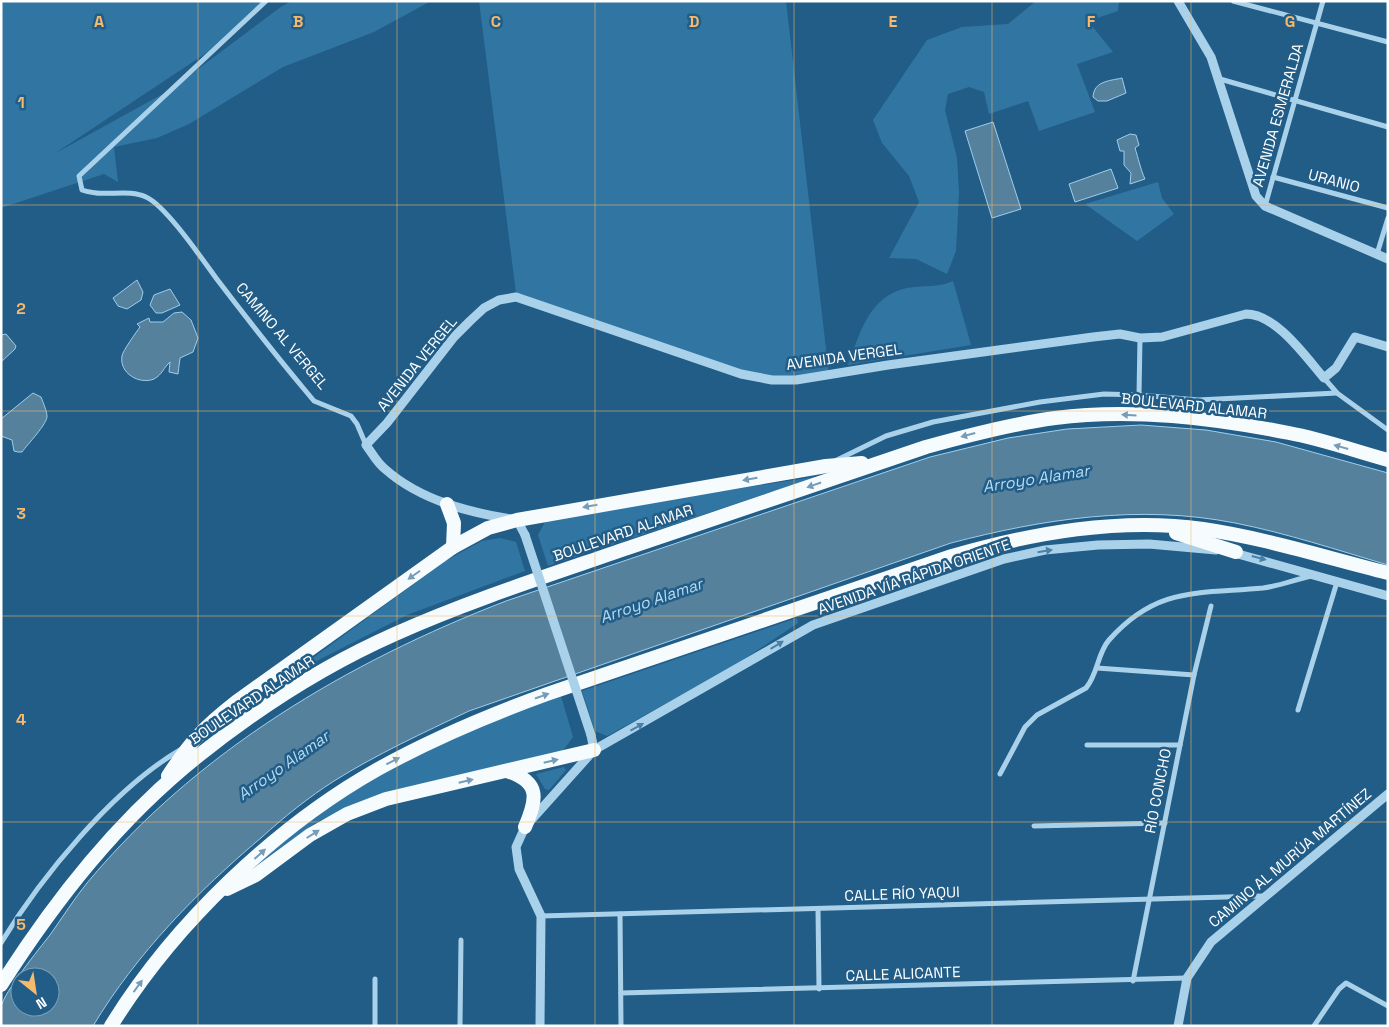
<svg xmlns="http://www.w3.org/2000/svg" width="1389" height="1027" font-family="'Space Grotesk',sans-serif">
<style>
.green{fill:#3176a3}
.water{fill:#56819d;stroke:#9eceeb;fill-rule:evenodd}
.lines{fill:none;stroke-linecap:round;stroke-linejoin:round}
.minor{stroke:#aad1ea;stroke-width:5}
.tertiary{stroke:#aad1ea;stroke-width:9}
.trunk{stroke:#f6fbfe;stroke-width:14}
.tertiary-bridge{stroke:#aad1ea;stroke-width:9}
.oneway{fill:#769cb7}
.oneway2{fill:#4a80a5}
.grid{fill:none;stroke:#f7b96b;stroke-width:1;stroke-opacity:0.55}
.labels{text-anchor:middle;stroke-width:5;stroke-linejoin:round;paint-order:stroke}
.street-label{font-size:15px;fill:#fff;stroke:#215d87}
.water-label{font-size:16px;font-style:italic;fill:#b6daf1;stroke:#215d87}
.grid-label{font-size:16px;text-anchor:middle;font-weight:bold;fill:#f7b96b;stroke:#215d87;stroke-width:5;stroke-linejoin:round;paint-order:stroke}
</style>
<rect width="100%" height="100%" fill="#215d87"/>
<g class="green">
<path d="M1,1h263l-35,37 -175,116 116,-64 112,-84 10,-5h139l-57,31 -91,35 -94,57 -32,14 -43,9 4,35 -14,-8 -103,34z"/>
<path d="M479,1h307l43,374 -38,5 -47,-5 -227,-74z"/>
<path d="M1036,1h83l-1,10 -30,10 25,31 -36,12 18,48 -56,19 -11,-30 -39,13 -5,-22 -15,-5 -21,7 -3,16 12,48 2,35 -3,58 -9,23 -31,-15 -27,-1 30,-56 -10,-26 -27,-33 -9,-23 54,-80 35,-13 46,-3z"/>
<path d="M1158,182l4,16 12,16 -37,27 -52,-37z"/>
<path d="M953,281l18,64 -123,20c12,-32 21,-69 59,-77 16,-3 31,0 46,-7z"/>
<path d="M820,476l-272,90 -10,-31 7,-13 15,-6z"/>
<path d="M500,538l16,4 9,29 -118,44 -116,59 154,-113 37,-20z"/>
<path d="M797,618l1,5 -67,45 -124,68 -12,-5 -13,-40z"/>
<path d="M561,696l12,41 -11,15 -207,53 -40,18 -47,37 -22,14c36,-32 75,-62 115,-88 62,-39 132,-65 200,-90z"/>
<path d="M564,767l2,3 -17,20 -4,-1 -9,-15z"/>
</g>
<g class="water">
<path d="M1122,78l4,15 -19,8h-9l-5,-4c1,-16 16,-16 29,-19z"/>
<path d="M993,122l28,87 -29,9 -27,-87z"/>
<path d="M1130,134l6,1 3,10 -4,3c3,9 6,23 10,31l-15,5 1,-11 -7,-8v-14h-4l-3,-11z"/>
<path d="M1111,169l7,19 -43,14 -6,-18z"/>
<path d="M137,280l6,12 -2,8 -14,9 -9,-3 -5,-8z"/>
<path d="M170,289l10,16 -18,8h-6l-6,-8 4,-10z"/>
<path d="M182,312l9,8 7,18 -5,14 -13,6 -2,16 -9,-2 1,-10c-6,5 -8,13 -16,17 -15,6 -35,-6 -32,-23 0,-4 15,-25 18,-29l-3,-3 12,-6 1,4h13l11,-9z"/>
<path d="M6,334l10,12 -1,3 -14,13v-27z"/>
<path d="M33,393l8,4c2,5 6,15 6,19 1,7 -20,29 -25,36h-4l-4,-1 -2,-11 -11,-4v-17z"/>
<path d="M1141,425l65,5 70,12 112,31v92c-51,-15 -102,-32 -153,-42 -96,-19 -192,-4 -284,20l-482,168c-46,22 -92,43 -135,70 -25,16 -50,36 -72,56 -65,55 -125,116 -169,189h-92c0,-6 -1,-13 0,-19 3,-15 38,-58 49,-72 12,-17 24,-36 37,-52 110,-132 261,-221 419,-282l424,-144 78,-19 59,-9zM20,977h30v30h-30z"/>
</g>
<g class="lines">
<g class="minor">
<path d="M266,1l-187,175 3,14c20,8 46,-2 64,7 20,9 56,62 70,81 29,38 58,75 88,111l10,12 37,15 6,8 9,21"/>
<path d="M1233,1l155,41"/>
<path d="M1220,79l168,48"/>
<path d="M1273,177l115,31"/>
<path d="M1265,206l58,-205"/>
<path d="M1377,254l11,-36"/>
<path d="M1324,378l13,15 51,37"/>
<path d="M1139,395l1,-57"/>
<path d="M837,460l49,-24 47,-14 107,-20 64,-8 35,1 59,5 139,-7"/>
<path d="M1097,668l97,7"/>
<path d="M1298,710l39,-128"/>
<path d="M1087,745h93"/>
<path d="M1000,774l25,-47 12,-12 49,-27c12,-14 11,-34 23,-48 48,-54 90,-46 154,-52 17,-2 33,-9 49,-12"/>
<path d="M1034,826l131,-3"/>
<path d="M818,909l1,80"/>
<path d="M620,914l1,112"/>
<path d="M541,916l722,-20"/>
<path d="M1,943c40,-66 112,-154 179,-193"/>
<path d="M375,979v47"/>
<path d="M1133,981l61,-306 17,-69"/>
<path d="M621,993l566,-15"/>
<path d="M460,1026l1,-86"/>
<path d="M1314,1026l25,-37 7,-6 42,23"/>
</g>
<g class="tertiary">
<path d="M1178,1l33,56 45,139 9,10 123,53"/>
<path d="M525,535l-8,-15c-46,-7 -96,-19 -132,-51 -8,-6 -13,-16 -19,-24l21,-22 67,-86 16,-16 14,-13 15,-8 17,-3 225,77 31,6h24l92,-15 205,-28 27,-3 20,4 22,-1 84,-23c30,0 59,42 78,64l12,-10 19,-31 33,10"/>
<path d="M1231,552l157,44"/>
<path d="M594,750l219,-125 191,-66 41,-9 53,-5 51,-1 67,6"/>
<path d="M540,1026l1,-110 -22,-47 -3,-22 9,-20 69,-77 -3,-15"/>
<path d="M1178,1026l9,-48 24,-36 177,-148"/>
</g>
<g class="trunk">
<path d="M447,504l7,19 -1,24"/>
<path d="M1176,533l60,19"/>
<path d="M507,771c34,11 30,28 18,56"/>
<path d="M168,776c22,-34 36,-49 68,-74l217,-155 35,-19 29,-8 309,-54 36,-3"/>
<path d="M227,889l29,-14 54,-40 37,-21 39,-15 208,-49"/>
<path d="M1,985c55,-86 117,-165 197,-229 60,-48 127,-91 197,-122 76,-34 155,-59 233,-86 99,-33 199,-68 298,-101 43,-12 85,-23 129,-29 77,-10 158,0 234,15 33,6 66,18 99,27"/>
<path d="M111,1026c62,-101 164,-199 267,-257 54,-30 111,-54 169,-75l405,-138c81,-23 168,-39 251,-27 62,9 124,29 185,44"/>
</g>
<path class="tertiary-bridge" d="M525,535l66,200"/>
</g>
<defs><path id="oneway-solid" d="M-6-.8H1V-3.2L6.5 0L1 3.2V.8H-6Z" transform="scale(1.25)"/></defs>
<g class="oneway">
<use href="#oneway-solid" transform="translate(1129 415) rotate(-177)"/>
<use href="#oneway-solid" transform="translate(968 435) rotate(165)"/>
<use href="#oneway-solid" transform="translate(1341 447) rotate(-164)"/>
<use href="#oneway-solid" transform="translate(750 479) rotate(170)"/>
<use href="#oneway-solid" transform="translate(814 485) rotate(161)"/>
<use href="#oneway-solid" transform="translate(590 506) rotate(170)"/>
<use href="#oneway-solid" transform="translate(414 575) rotate(145)"/>
<use href="#oneway-solid" transform="translate(542 696) rotate(-19)"/>
<use href="#oneway-solid" transform="translate(393 761) rotate(-27)"/>
<use href="#oneway-solid" transform="translate(551 761) rotate(-13)"/>
<use href="#oneway-solid" transform="translate(466 781) rotate(-13)"/>
<use href="#oneway-solid" transform="translate(313 834) rotate(-32)"/>
<use href="#oneway-solid" transform="translate(260 854) rotate(-42)"/>
<use href="#oneway-solid" transform="translate(138 986) rotate(-54)"/>
</g>
<g class="oneway2">
<use href="#oneway-solid" transform="translate(1045 551) rotate(-9)"/>
<use href="#oneway-solid" transform="translate(1259 558) rotate(15)"/>
<use href="#oneway-solid" transform="translate(777 645) rotate(-31)"/>
<use href="#oneway-solid" transform="translate(637 727) rotate(-29)"/>
</g>
<path class="grid" d="M198,1v1025M397,1v1025M595,1v1025M794,1v1025M992,1v1025M1191,1v1025M1,205h1387M1,411h1387M1,616h1387M1,822h1387"/>
<g class="labels">
<g class="street-label">
<text transform="translate(1278 115) rotate(-74)" y="5">AVENIDA ESMERALDA</text>
<text transform="translate(1334 181) rotate(15)" y="5">URANIO</text>
<text transform="translate(282 336) rotate(50)" y="5">CAMINO AL VERGEL</text>
<text transform="translate(844 357) rotate(-8)" y="5">AVENIDA VERGEL</text>
<text transform="translate(417 364) rotate(-51)" y="5">AVENIDA VERGEL</text>
<text transform="translate(1194 406) rotate(6)" y="5">BOULEVARD ALAMAR</text>
<text transform="translate(623 533) rotate(-19)" y="5">BOULEVARD ALAMAR</text>
<text transform="translate(914 577) rotate(-19)" y="5">AVENIDA VÍA RÁPIDA ORIENTE</text>
<text transform="translate(252 700) rotate(-34)" y="5">BOULEVARD ALAMAR</text>
<text transform="translate(1158 791) rotate(-79)" y="5">RÍO CONCHO</text>
<text transform="translate(1290 858) rotate(-40)" y="5">CAMINO AL MURÚA MARTÍNEZ</text>
<text transform="translate(902 894) rotate(-2)" y="5">CALLE RÍO YAQUI</text>
<text transform="translate(903 974) rotate(-2)" y="5">CALLE ALICANTE</text>
</g>
<g class="water-label">
<text transform="translate(1036 478) rotate(-9)" y="6">Arroyo Alamar</text>
<text transform="translate(651 600) rotate(-19)" y="6">Arroyo Alamar</text>
<text transform="translate(283 765) rotate(-35)" y="6">Arroyo Alamar</text>
</g>
</g>
<g class="grid-label">
<text x="99" y="27">A</text>
<text x="298" y="27">B</text>
<text x="496" y="27">C</text>
<text x="694" y="27">D</text>
<text x="893" y="27">E</text>
<text x="1091" y="27">F</text>
<text x="1290" y="27">G</text>
<text x="21" y="108">1</text>
<text x="21" y="314">2</text>
<text x="21" y="519">3</text>
<text x="21" y="725">4</text>
<text x="21" y="930">5</text>
</g>
<rect width="1389" height="1027" fill="none" stroke="#ffffff" stroke-width="5"/>
<g transform="translate(35 992) rotate(150)"><circle r="24" fill="#215d87" stroke="#7a9eb7"/>
<path d="M0-4L9 19L0 12L-9 19Z" fill="#f7b96b"/>
<text y="-8" font-size="14" font-weight="bold" text-anchor="middle" fill="#ffffff">N</text>
</g>
</svg>
